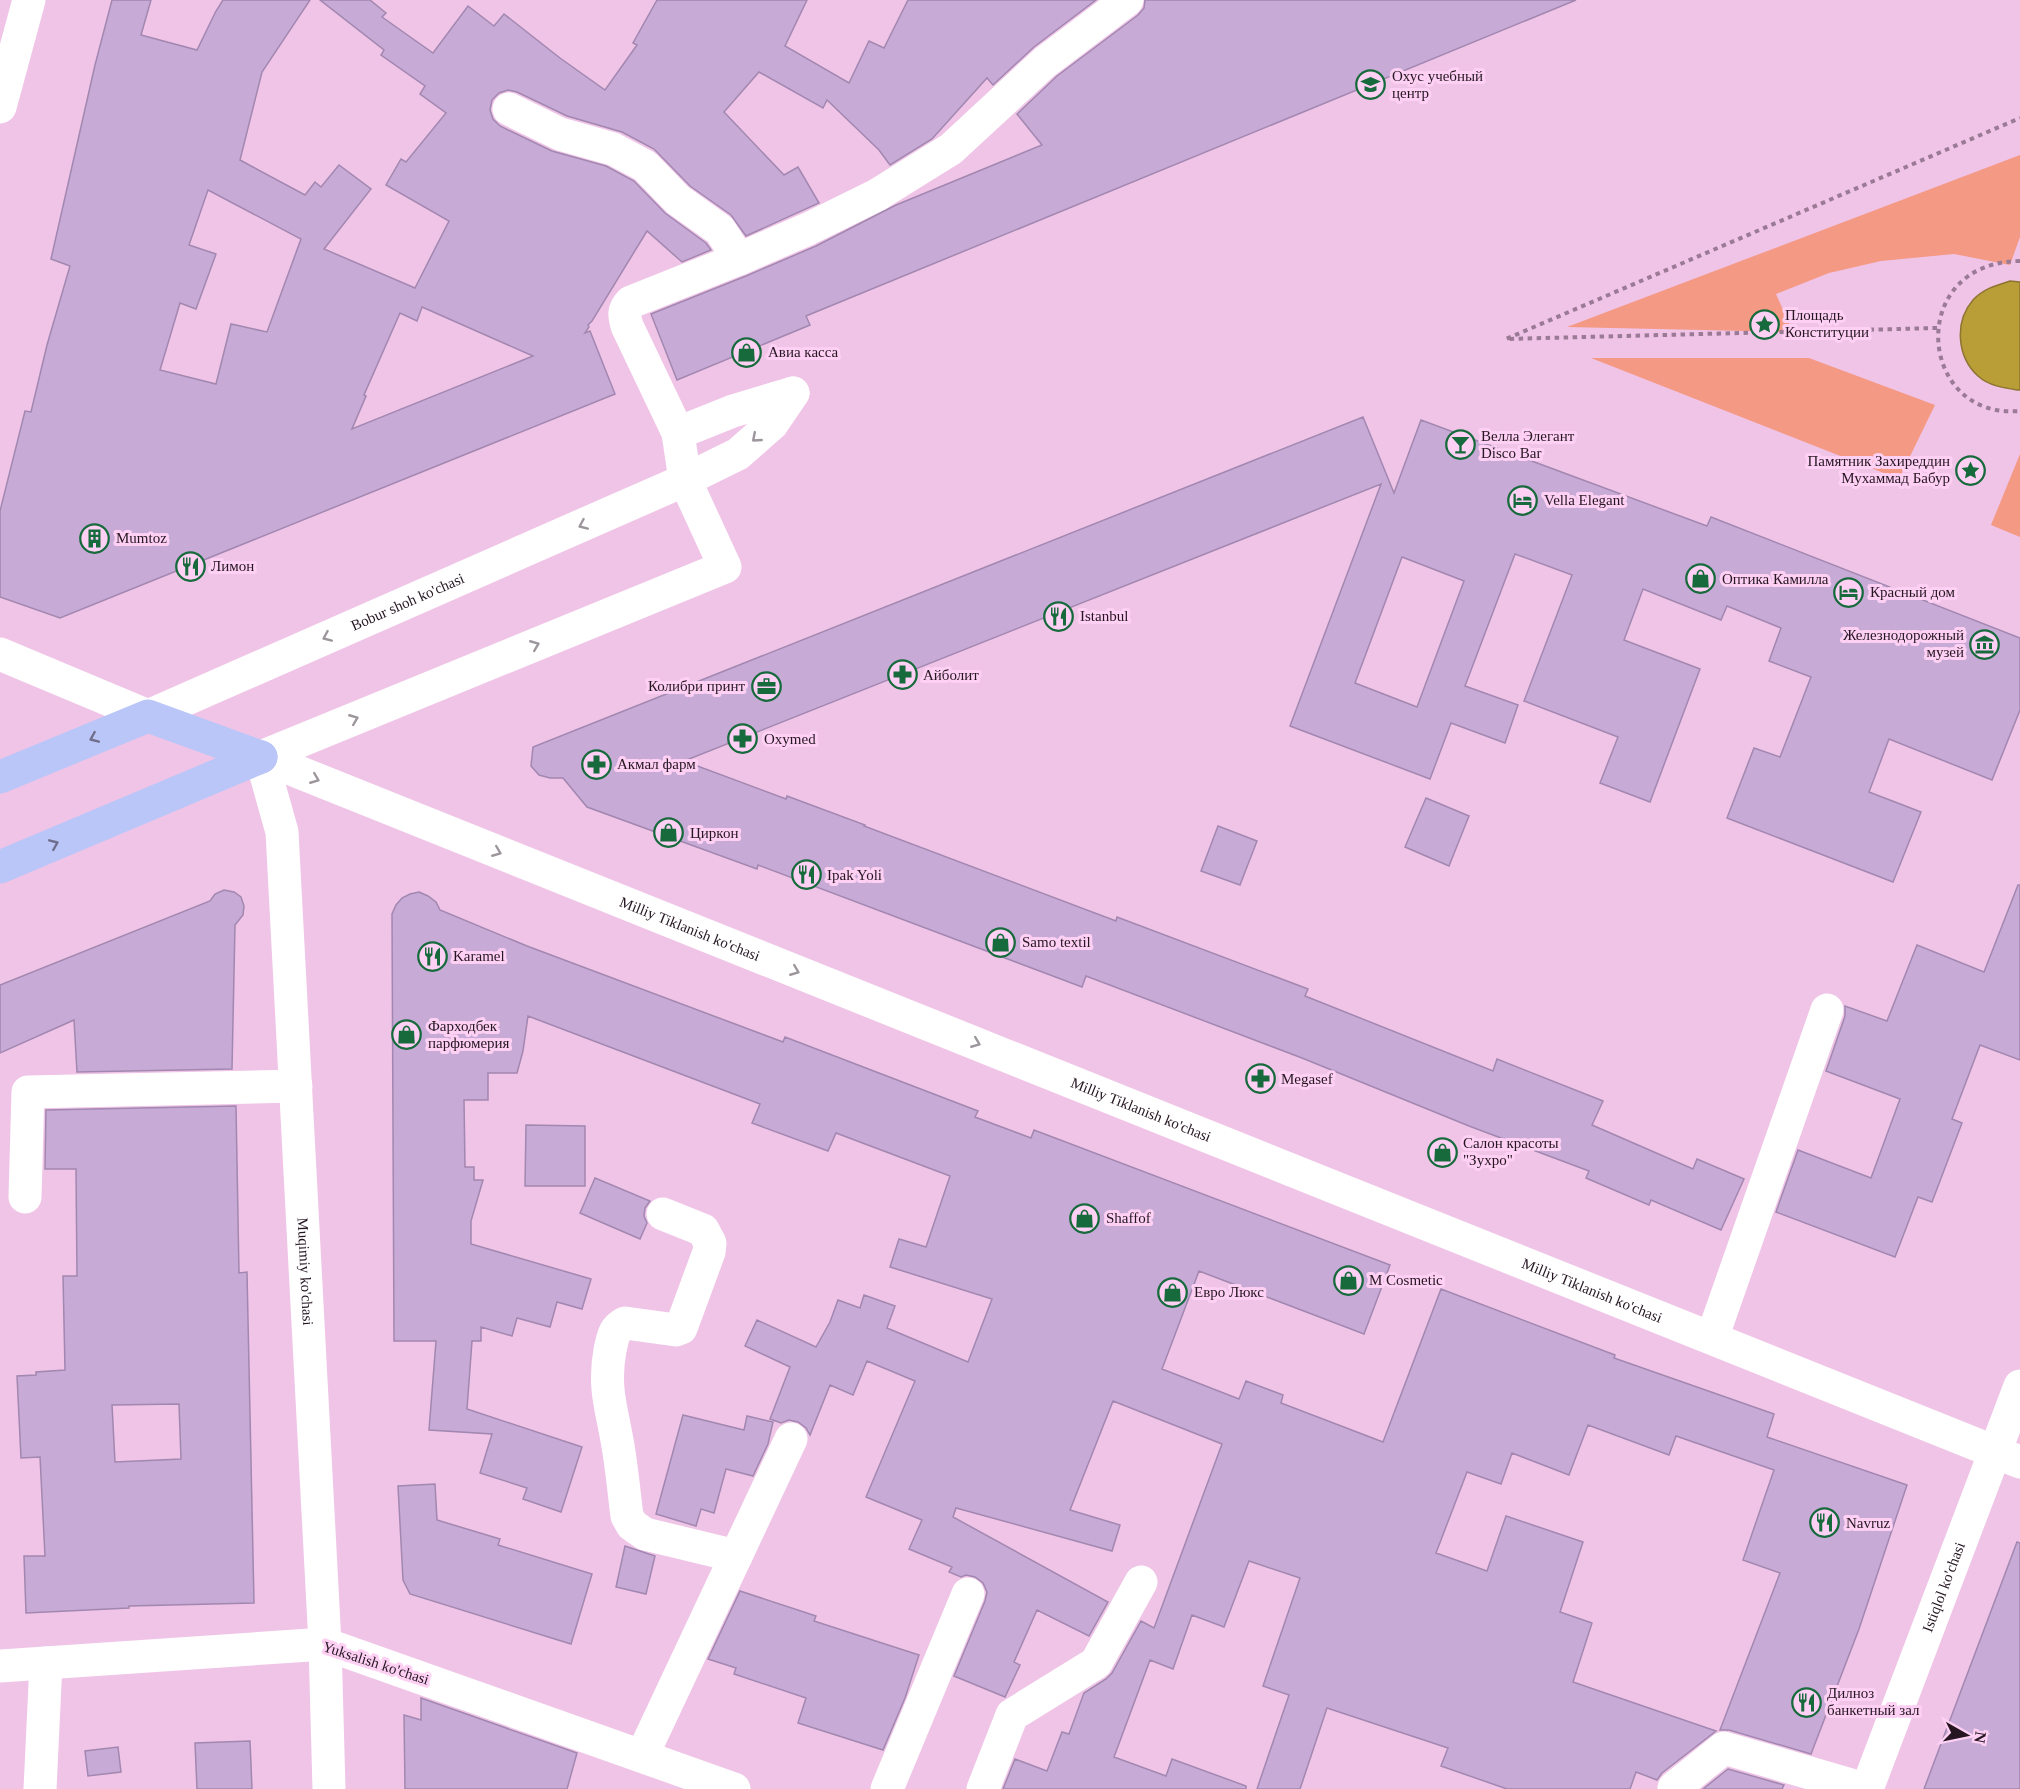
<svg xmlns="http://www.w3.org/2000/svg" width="2020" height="1789" font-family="'Times New Roman',serif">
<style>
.green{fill:#f49984}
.water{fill:#b99e38;stroke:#8d7531;stroke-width:1.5}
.building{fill:#c7abd6;stroke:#a287b0;stroke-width:1.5;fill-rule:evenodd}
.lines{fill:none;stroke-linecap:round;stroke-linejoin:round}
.path{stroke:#9a7a94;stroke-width:4;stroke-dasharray:4.5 4.5;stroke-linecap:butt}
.minor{stroke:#fff;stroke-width:33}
.major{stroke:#bbc6f8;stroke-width:33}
.oneway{stroke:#9d969c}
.oneway2{stroke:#706e8d}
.labels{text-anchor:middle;stroke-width:6;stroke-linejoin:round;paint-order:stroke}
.poi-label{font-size:15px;fill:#251622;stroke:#fed1f4;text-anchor:start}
.street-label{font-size:15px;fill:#251622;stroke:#fed1f4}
</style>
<rect width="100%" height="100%" fill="#f0c4e7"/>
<g class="green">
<path d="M2020,155v82l-10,28 -56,-11 -73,7 -52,12 -53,21 17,38 -226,-5z"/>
<path d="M1591,358h218l126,47 -36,74z"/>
<path d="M2020,454v83l-29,-12z"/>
</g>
<path class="water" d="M2010,281l10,1v108h-2c-14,-2 -29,-4 -40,-14 -21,-19 -24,-54 -5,-76 10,-11 24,-15 37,-19z"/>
<g class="building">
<path d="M112,0h39l-10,35 56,15 19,-39 7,-11h87l-48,72 -22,88 65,35 10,-13 6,5 18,-22 32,24 -47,60 91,39 34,-67 -63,-36 15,-26 5,3 40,-49 -26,-19 5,-8 -44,-31 3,-5 -64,-50h50l16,13 -4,4 51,36 35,-47 26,20 10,-12 56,44 45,32 32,-45 -4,-2 24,-43h150l-22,46 64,37 20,-42 15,7 24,-48h188l-62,47 -41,38 -6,-7 -55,61 -42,26 -11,-15 -52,-50 -4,8 -64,-36 -35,40 60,63 14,-8 21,36 -73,33 -15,-21 -41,-29 -36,-37 -32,-17 -55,-16 -50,-24 -9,-2 -9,3 -7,7 -2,10 3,9 7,7 52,25 54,15 28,15 31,32 41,30 5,7 -29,12 -35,-31 -55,90 -4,4 1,2 -4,6 5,-2 25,63 -555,224 -60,-21v-86l25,-100 6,1 16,-67 23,-79 -19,-7 44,-194zM208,190l93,49 -34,93 -36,-8 -15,60 -56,-14 20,-67 16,6 20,-55 -27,-9zM422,307l111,49 -181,73 14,-33 -2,-1 36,-82 17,8z"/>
<path d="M1145,0h431l-770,316 4,9 -133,55 -26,-66 95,-38 70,-30 80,-41 146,-60 -25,-31 40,-38 81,-61 6,-7z"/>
<path d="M1363,417l31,76 27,-73 286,106 4,-9 309,121v72l-28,70 -103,-41 -20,53 52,20 -28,70 -166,-64 27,-70 26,9 31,-80 -42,-16 12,-33 -54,-22 -6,14 -78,-31 -19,51 76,29 -50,133 -50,-19 18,-46 -94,-36 48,-126 -57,-21 -50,132 53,19 -13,38 -54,-20 -21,56 -140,-53 91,-242 -697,277 102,38 1,-3 78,29 -1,1 252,95 1,-4 191,72 -3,7 188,75 4,-12 106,42 -11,24 101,44 4,-10 47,20 -23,51 -70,-30 -2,5 -63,-27 3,-7 -120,-45 -167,-68 -216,-82 -4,11 -324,-122 -1,4 -170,-62 -24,-29h-13l-11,-3 -8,-9 2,-19zM1402,557l62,24 -47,126 -62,-24z"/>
<path d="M1426,798l43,18 -20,50 -44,-19z"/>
<path d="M1218,826l39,15 -17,44 -39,-14z"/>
<path d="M2018,885h2v175l-40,-15 -28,74 10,4 -30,79 -14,-5 -23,60 -119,-45 22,-62 73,28 29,-79 -74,-28 19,-55v-10l42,15 30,-76 67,27z"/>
<path d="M224,890l10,2 7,5 3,9 -1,9 -8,10 -3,144 -155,3 -3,-52 -74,33v-68l210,-84 5,-7z"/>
<path d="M419,892l9,4 8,6 4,8 87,36 256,96 2,-5 193,74 -3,6 56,21 3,-8 356,135 -26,69 -165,-63 -37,98 77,30 7,-18 37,14 -2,8 102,39 58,-153 174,66 -1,3 160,56 -7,23 140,48 -48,144 -48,125 -82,-24h-9l60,-157 -37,-13 31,-90 -98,-34 -7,19 -81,-30 -19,50 -57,-22 -11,31 -34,-12 -31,81 51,18 19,-55 77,26 -23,70 32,11 -19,59 143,49 -54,42 -5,7 -21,-8 -6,17h-123l-66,-23 7,-18 -121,-40 -27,81h-43l32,-94 -26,-9 37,-108 -51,-17 -25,66 -32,-12 -19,54 -23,-9 -36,97 52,19 6,-17 74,27v3h-243l12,-30 32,12 15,-39 7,2 15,-41 22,-14 6,-6 29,-52 13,7 68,-184 -109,-43 -43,109 50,15 -8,26 -156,-43 -3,9 155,85 -19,34 -52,-26 -23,52 6,3 -15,32 -51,-21 31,-75 2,-9 -4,-9 -8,-6 -9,-2 -5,2 -12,-5 3,-5 -43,-18 13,-29 -56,-23 49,-116 -48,-20 -14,34 -23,-10 -20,50 -4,-7 -8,-6 -9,-2 -8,3 -11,-4 20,-52 -45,-21 12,-26 59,27 14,-25 8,-22 22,8 4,-13 31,11 -8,22 81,34 24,-63 -102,-32 9,-28 27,8 24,-71 -114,-43 -8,18 -76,-28 8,-19 -232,-88 -5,35 -6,22h-29v27h-24l1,67h9v13h9l-12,41v23l120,35 -9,30 -25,-7 -7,25 -33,-9 -5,18 -31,-9v14h-9l-5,68 115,38 -21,65 -38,-13 4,-11 -47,-15 12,-39 -63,-4 7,-89h-42l-2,-427 4,-9 6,-7 8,-4z"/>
<path d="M236,1106l3,167 8,-1 7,331 -125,3v2l-103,5 -2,-57h21l-5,-99 -19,1 -4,-82 19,-1v-3l29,-2 -2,-94h14l-1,-107h-31l1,-59zM179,1404l2,55 -66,3 -3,-57z"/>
<path d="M526,1125l59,1v60h-60z"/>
<path d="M595,1178l55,23 -5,7 -1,8 3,7 -7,16 -60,-26z"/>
<path d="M683,1415l61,15 3,-14 26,6 -5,22 -15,32 -27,-7 -12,44 -13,-4 -5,17 -40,-12z"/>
<path d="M435,1484l2,36 63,19 -2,6 94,29 -21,70 -161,-50 -7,-14 -5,-94z"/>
<path d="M2017,1542l3,1v246h-96z"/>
<path d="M625,1546l30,10 -9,38 -30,-7z"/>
<path d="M740,1591l76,25 -2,5 105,34 -14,43 -22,52 -85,-27 8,-25 -72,-24 2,-6 -28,-9z"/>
<path d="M421,1698l156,55 -10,36h-162l-1,-74 17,5z"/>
<path d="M250,1741l2,48h-55l-2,-46z"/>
<path d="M118,1747l3,25 -33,4 -3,-25z"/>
<path d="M1728,1769l56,16 -2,4h-79z"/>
</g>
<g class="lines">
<g class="path">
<path d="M2020,261c-115,1 -103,159 0,150"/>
<path d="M1937,328l-431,11 514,-221"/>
</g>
<g class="minor">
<path d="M0,107l29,-107"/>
<path d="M509,109l51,25 53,15 32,17 33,34 42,30 19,29"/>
<path d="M678,433l-51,-107c-3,-11 -4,-16 4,-24l108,-43 69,-30 69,-34 74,-46 94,-87 82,-62"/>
<path id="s1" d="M0,654l148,62 537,-236 53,-26 34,-30 21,-31"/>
<path id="s2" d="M261,757l1759,705"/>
<path id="s3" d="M261,757l21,75 43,812 4,145"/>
<path d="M261,757l464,-190 -40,-87 -7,-47 55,-22 60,-18"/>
<path d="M25,1197l3,-105 268,-6"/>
<path d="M663,1214l40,16 7,13 -1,9 -28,76 -5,2 -51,-7c-12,6 -12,15 -15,27 -7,39 2,59 8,96 4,23 6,47 9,70l5,9 13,9 91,22"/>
<path d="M1712,1338l115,-328"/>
<path d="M0,1666l325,-22 409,145"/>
<path d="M642,1756l149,-317"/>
<path d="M1674,1788l50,-40 141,41"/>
<path d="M40,1789l6,-126"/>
<path d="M887,1789l81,-195"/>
<path d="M983,1789l29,-74 84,-52 45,-81"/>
<path id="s4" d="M1867,1789l153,-403"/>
</g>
<g class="major">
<path d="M0,777l148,-61 113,41"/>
<path d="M0,867l261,-110"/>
</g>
</g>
<defs><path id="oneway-chevron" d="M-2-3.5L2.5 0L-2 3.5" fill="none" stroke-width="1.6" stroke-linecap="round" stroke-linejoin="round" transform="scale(1.5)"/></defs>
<g class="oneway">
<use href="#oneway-chevron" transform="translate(756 438) rotate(139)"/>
<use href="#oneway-chevron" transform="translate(583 525) rotate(156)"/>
<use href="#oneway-chevron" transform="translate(327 637) rotate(156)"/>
<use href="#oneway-chevron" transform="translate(535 645) rotate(-22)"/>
<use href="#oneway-chevron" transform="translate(354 719) rotate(-22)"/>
<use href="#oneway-chevron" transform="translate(315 779) rotate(22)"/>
<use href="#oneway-chevron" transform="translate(497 852) rotate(22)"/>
<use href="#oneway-chevron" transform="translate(795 971) rotate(22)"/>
<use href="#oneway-chevron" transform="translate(976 1043) rotate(22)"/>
</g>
<g class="oneway2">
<use href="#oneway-chevron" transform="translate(94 738) rotate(157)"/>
<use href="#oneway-chevron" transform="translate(54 844) rotate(-23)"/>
</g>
<defs>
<symbol id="school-ring" viewBox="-11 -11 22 22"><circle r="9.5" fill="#fed1f4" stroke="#166a3c" stroke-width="1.5"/><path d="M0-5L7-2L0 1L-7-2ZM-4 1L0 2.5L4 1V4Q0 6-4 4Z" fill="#166a3c"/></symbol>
<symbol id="sight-ring" viewBox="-11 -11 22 22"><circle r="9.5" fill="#fed1f4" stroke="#166a3c" stroke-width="1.5"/><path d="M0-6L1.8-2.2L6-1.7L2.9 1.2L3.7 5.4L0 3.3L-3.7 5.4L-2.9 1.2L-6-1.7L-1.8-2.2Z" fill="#166a3c"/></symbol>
<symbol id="shop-ring" viewBox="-11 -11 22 22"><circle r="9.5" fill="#fed1f4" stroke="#166a3c" stroke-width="1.5"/><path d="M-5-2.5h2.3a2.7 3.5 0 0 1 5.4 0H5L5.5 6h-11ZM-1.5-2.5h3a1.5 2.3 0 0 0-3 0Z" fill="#166a3c"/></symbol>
<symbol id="bar-ring" viewBox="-11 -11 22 22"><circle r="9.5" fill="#fed1f4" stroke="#166a3c" stroke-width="1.5"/><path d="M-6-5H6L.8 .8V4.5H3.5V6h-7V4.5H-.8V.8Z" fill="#166a3c"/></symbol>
<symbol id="hotel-ring" viewBox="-11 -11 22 22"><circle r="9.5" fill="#fed1f4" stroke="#166a3c" stroke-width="1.5"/><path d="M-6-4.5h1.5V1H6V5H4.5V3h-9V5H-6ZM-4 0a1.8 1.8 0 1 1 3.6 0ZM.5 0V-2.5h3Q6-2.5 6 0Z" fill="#166a3c"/></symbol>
<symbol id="building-ring" viewBox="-11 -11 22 22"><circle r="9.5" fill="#fed1f4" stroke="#166a3c" stroke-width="1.5"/><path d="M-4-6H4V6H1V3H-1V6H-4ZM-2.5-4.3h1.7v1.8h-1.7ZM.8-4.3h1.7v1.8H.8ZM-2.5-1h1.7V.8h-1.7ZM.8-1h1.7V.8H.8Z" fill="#166a3c"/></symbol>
<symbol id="restaurant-ring" viewBox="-11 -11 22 22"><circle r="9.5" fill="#fed1f4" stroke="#166a3c" stroke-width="1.5"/><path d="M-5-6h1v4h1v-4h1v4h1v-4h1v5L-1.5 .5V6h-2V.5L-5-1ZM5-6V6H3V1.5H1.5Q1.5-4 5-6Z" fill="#166a3c"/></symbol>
<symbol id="museum-ring" viewBox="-11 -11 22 22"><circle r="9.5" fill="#fed1f4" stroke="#166a3c" stroke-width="1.5"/><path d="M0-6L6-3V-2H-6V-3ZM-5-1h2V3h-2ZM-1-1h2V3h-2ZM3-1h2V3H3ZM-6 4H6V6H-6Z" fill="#166a3c"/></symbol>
<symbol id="pharmacy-ring" viewBox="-11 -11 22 22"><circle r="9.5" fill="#fed1f4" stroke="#166a3c" stroke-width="1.5"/><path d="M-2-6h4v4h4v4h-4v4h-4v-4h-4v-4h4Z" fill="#166a3c"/></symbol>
<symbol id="office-ring" viewBox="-11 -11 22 22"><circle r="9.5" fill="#fed1f4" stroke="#166a3c" stroke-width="1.5"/><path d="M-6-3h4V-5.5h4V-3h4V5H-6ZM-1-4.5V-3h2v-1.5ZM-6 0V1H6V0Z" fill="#166a3c"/></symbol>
</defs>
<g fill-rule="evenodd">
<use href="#school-ring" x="1354" y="68" width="33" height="33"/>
<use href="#sight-ring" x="1748" y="308" width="33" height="33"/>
<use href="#shop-ring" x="730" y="336" width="33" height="33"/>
<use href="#bar-ring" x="1444" y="428" width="33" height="33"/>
<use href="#sight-ring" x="1954" y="454" width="33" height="33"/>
<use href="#hotel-ring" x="1506" y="484" width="33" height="33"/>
<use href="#building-ring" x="78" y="522" width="33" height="33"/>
<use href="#restaurant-ring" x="174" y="550" width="33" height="33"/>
<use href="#shop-ring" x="1684" y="562" width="33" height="33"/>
<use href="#hotel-ring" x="1832" y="576" width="33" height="33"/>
<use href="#restaurant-ring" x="1042" y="600" width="33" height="33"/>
<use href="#museum-ring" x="1968" y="628" width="33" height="33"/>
<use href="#pharmacy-ring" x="886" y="658" width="33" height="33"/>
<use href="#office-ring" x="750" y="670" width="33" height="33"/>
<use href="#pharmacy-ring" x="726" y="722" width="33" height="33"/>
<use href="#pharmacy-ring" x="580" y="748" width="33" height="33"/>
<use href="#shop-ring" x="652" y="816" width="33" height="33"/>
<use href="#restaurant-ring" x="790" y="858" width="33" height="33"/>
<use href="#shop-ring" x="984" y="926" width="33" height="33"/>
<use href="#restaurant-ring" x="416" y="940" width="33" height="33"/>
<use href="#shop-ring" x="390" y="1018" width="33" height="33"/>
<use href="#pharmacy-ring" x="1244" y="1062" width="33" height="33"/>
<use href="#shop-ring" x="1426" y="1136" width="33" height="33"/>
<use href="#shop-ring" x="1068" y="1202" width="33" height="33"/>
<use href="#shop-ring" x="1332" y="1264" width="33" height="33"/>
<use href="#shop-ring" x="1156" y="1276" width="33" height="33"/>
<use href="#restaurant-ring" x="1808" y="1506" width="33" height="33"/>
<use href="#restaurant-ring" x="1790" y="1686" width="33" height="33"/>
</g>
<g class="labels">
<g class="poi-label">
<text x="1392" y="81">Охус учебный<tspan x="1392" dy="17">центр</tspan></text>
<text x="1785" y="320">Площадь<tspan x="1785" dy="17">Конституции</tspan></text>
<text x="768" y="357">Авиа касса</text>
<text x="1481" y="441">Велла Элегант<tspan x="1481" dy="17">Disco Bar</tspan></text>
<text x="1950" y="466" text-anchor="end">Памятник Захиреддин<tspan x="1950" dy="17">Мухаммад Бабур</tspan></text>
<text x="1544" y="505">Vella Elegant</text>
<text x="116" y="543">Mumtoz</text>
<text x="211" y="571">Лимон</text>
<text x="1722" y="584">Оптика Камилла</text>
<text x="1870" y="597">Красный дом</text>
<text x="1080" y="621">Istanbul</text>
<text x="1964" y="640" text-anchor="end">Железнодорожный<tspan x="1964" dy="17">музей</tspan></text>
<text x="923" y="680">Айболит</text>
<text x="745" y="691" text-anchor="end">Колибри принт</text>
<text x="764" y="744">Oxymed</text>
<text x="617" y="769">Акмал фарм</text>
<text x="690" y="838">Циркон</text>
<text x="827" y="880">Ipak Yoli</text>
<text x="1022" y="947">Samo textil</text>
<text x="453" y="961">Karamel</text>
<text x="428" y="1031">Фарходбек<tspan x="428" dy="17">парфюмерия</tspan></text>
<text x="1281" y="1084">Megasef</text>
<text x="1463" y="1148">Салон красоты<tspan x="1463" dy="17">"Зухро"</tspan></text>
<text x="1106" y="1223">Shaffof</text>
<text x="1369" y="1285">M Cosmetic</text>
<text x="1194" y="1297">Евро Люкс</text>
<text x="1846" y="1528">Navruz</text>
<text x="1827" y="1698">Дилноз<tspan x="1827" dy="17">банкетный зал</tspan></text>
</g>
<g class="street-label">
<text dy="5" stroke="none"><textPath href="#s1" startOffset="444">Bobur shoh ko'chasi</textPath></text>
<text dy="5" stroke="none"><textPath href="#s2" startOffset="462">Milliy Tiklanish ko'chasi</textPath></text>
<text dy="5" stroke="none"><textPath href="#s2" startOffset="948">Milliy Tiklanish ko'chasi</textPath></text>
<text dy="5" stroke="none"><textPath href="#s3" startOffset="518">Muqimiy ko'chasi</textPath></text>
<text dy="5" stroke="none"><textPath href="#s2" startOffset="1434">Milliy Tiklanish ko'chasi</textPath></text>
<text dy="5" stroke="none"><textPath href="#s4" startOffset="216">Istiqlol ko'chasi</textPath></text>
<text transform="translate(376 1663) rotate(18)" y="5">Yuksalish ko'chasi</text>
</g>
</g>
<g transform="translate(1966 1735) rotate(99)" stroke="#fed1f4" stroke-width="4.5" paint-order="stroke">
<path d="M0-4.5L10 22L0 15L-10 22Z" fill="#251622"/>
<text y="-9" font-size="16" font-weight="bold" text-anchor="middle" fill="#251622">N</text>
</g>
</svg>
